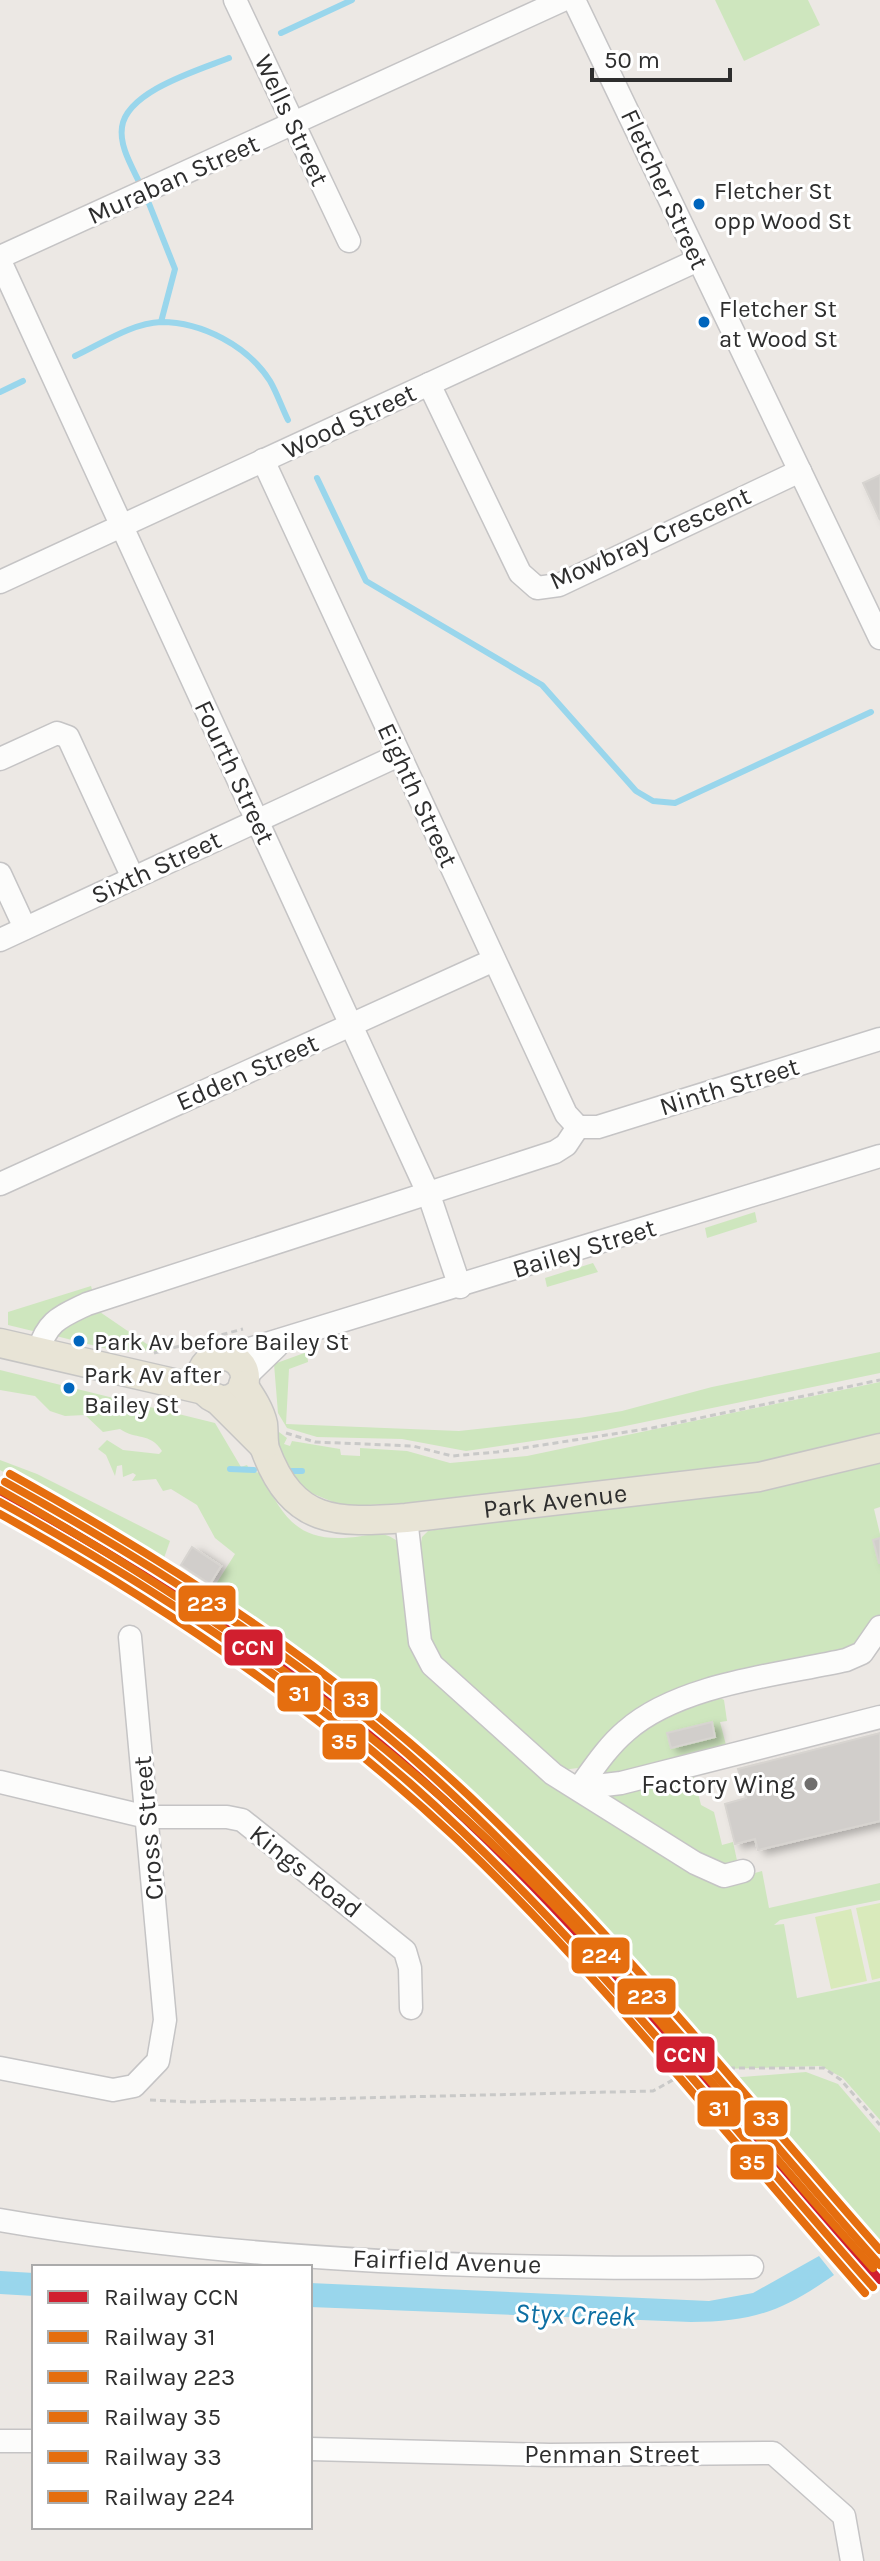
<svg xmlns="http://www.w3.org/2000/svg" width="880" height="2561" font-family="Karla,sans-serif">
<style>
.green{fill:#cee6be}
.pitch{fill:#d9eabb}
.water{fill:#99d6ec}
.lines{fill:none;stroke-linecap:round;stroke-linejoin:round}
.stream{stroke:#99d6ec;stroke-width:6}
.building{fill:#d1cecb;stroke:#d7d4d0;stroke-width:2;filter:url(#shadow)}
.minor-casing{stroke:#c5c4c5;stroke-width:25}
.major-casing{stroke:#c6c5c4;stroke-width:31}
.path{stroke:#c9c9c8;stroke-width:3;stroke-dasharray:6 4;stroke-linecap:butt}
.minor{stroke:#fcfcfb;stroke-width:22}
.major{stroke:#e8e4d6;stroke-width:28}
.rail-1-casing{stroke:#fff;stroke-width:14}
.rail-2-casing{stroke:#fff;stroke-width:14}
.rail-3-casing{stroke:#fff;stroke-width:14}
.rail-4-casing{stroke:#fff;stroke-width:14}
.rail-5-casing{stroke:#fff;stroke-width:14}
.rail-6-casing{stroke:#fff;stroke-width:14}
.rail-1{stroke:#d11f2f;stroke-width:8}
.rail-2{stroke:#e56e0f;stroke-width:8}
.rail-3{stroke:#e56e0f;stroke-width:8}
.rail-4{stroke:#e56e0f;stroke-width:8}
.rail-5{stroke:#e56e0f;stroke-width:8}
.rail-6{stroke:#e56e0f;stroke-width:8}
.bus-dot{fill:#0065bd;stroke:#fff;stroke-width:3}
.poi-dot{fill:#706f6e;stroke:#fff;stroke-width:3}
.labels{text-anchor:middle;stroke-width:6;stroke-linejoin:round;paint-order:stroke}
.bus-label{font-size:24px;fill:#2e2e2e;stroke:#fff;text-anchor:start}
.street-label{font-size:26px;fill:#2e2e2e;stroke:#fff}
.poi-label{font-size:26px;fill:#2e2e2e;stroke:#fff;text-anchor:end}
.water-label{font-size:28px;font-style:italic;fill:#0d6fa3;stroke:#fff}
.line-badge{stroke:#fff;stroke-width:3}
.badge-label{font-size:22px;text-anchor:middle;font-weight:bold;fill:#fff}
</style>
<defs>
<filter id="shadow"><feDropShadow dx="7" dy="4" stdDeviation="4" flood-color="#0004"/></filter>
</defs>
<rect width="100%" height="100%" fill="#ece8e4"/>
<g class="green">
<path d="M715,0h93l12,25 -76,36z"/>
<path d="M755,1212l2,10 -50,16 -2,-10z"/>
<path d="M593,1263l5,9 -51,15 -2,-9z"/>
<path d="M91,1286l2,7 -56,39 -29,-7v-13z"/>
<path d="M97,1310l60,41 7,-1c-14,3 -27,-3 -40,3l-72,-18z"/>
<path d="M307,1352l1,10 -19,7 -3,55 173,7 120,-13 43,-7 90,-24 168,-35v21l-274,57 -140,21 -64,-12 -85,-2 -30,-9 -9,-15 -4,-49z"/>
<path d="M0,1370l215,53 26,44 6,-2 3,6 11,2c24,51 42,72 101,63 15,-2 24,-4 36,6l14,102 55,67 263,169 32,-9 7,37 111,-25v17l-100,20 -6,5 10,-1 13,74 83,-17v139l-37,-42 -22,-12 -100,3 -58,-73 -189,-194 -141,-124 -122,-86 24,-38 -20,-16 -18,-33 -26,-16 -8,2 -7,-12 -24,2 4,-6 -3,-2 -10,4 -1,-12 -5,1 -2,10 -9,-21 -8,-6 9,-9 16,10 36,4 3,-3c-12,-19 -27,-11 -42,-22l-17,3 -18,-17 -20,1 -15,-5 -15,-15 -35,-6z"/>
<path d="M880,1382v53l-98,24 -345,43 -94,4 -37,-15 -14,-16 -21,-49 16,12 -3,6 6,2 2,-5 48,8 1,6 19,1v-8l47,3 43,12 77,-7z"/>
<path d="M880,1459v48l-6,2 6,25v84l-27,30 -157,36 -118,84 -16,2 -105,-92 -25,-29 -12,-100 2,-12 6,-6z"/>
<path d="M0,1460l37,14 133,67 -6,17 -11,-2 -153,-86z"/>
<path d="M720,1698l4,2 3,21 -7,1 7,27 -121,30 -6,-6c34,-40 70,-62 120,-75z"/>
<path d="M693,1773l8,32 13,7 8,33 11,-3 5,23 -15,5 -113,-72v-4z"/>
<path d="M806,2072l32,12 42,49v117l-151,-172z"/>
</g>
<g class="pitch">
<path d="M880,1903v75l-8,2 -16,-72z"/>
<path d="M851,1909l16,72 -36,8 -16,-72z"/>
</g>
<g class="water">
<path d="M819,2256l15,19c-51,36 -81,47 -143,47l-381,-15v-24l399,18 44,-8z"/>
<path d="M0,2271l34,2v23l-34,-2z"/>
</g>
<g class="lines">
<g class="stream">
<path d="M281,33l71,-33"/>
<path d="M141,186c-8,-18 -22,-39 -19,-59 5,-36 77,-57 107,-69"/>
<path d="M146,196l29,73 -14,53"/>
<path d="M75,356c26,-12 57,-33 86,-34 41,0 87,24 109,59 7,12 12,27 18,39"/>
<path d="M0,392l23,-11"/>
<path d="M317,478l49,103 176,104 94,106 17,10 22,2 196,-91"/>
<path d="M230,1469l24,1"/>
<path d="M289,1471h13"/>
</g>
</g>
<g class="building">
<path d="M880,475v45l-17,-37z"/>
<path d="M880,1538v25h-1l-6,-23z"/>
<path d="M192,1547l29,19 -11,18 -29,-19z"/>
<path d="M712,1722l3,15 -44,11 -4,-15z"/>
<path d="M880,1733v88l-122,29 -3,-11 -20,5 -10,-40 21,-6 -8,-29z"/>
</g>
<g class="lines">
<defs>
<g id="minor">
<path d="M235,0l114,241"/>
<path d="M574,0l306,638"/>
<path d="M0,257l563,-257"/>
<path d="M0,261l429,934 31,92"/>
<path d="M429,384l91,189 17,15 22,-3 241,-114"/>
<path d="M263,460l303,654 12,13"/>
<path d="M0,582l698,-322"/>
<path d="M0,759l57,-26 11,4 65,141"/>
<path d="M0,874l25,54"/>
<path d="M0,940l399,-185"/>
<path d="M578,1127h20l282,-88"/>
<path d="M0,1184l494,-224"/>
<path d="M38,1352c9,-31 22,-35 49,-48l468,-152 11,-7 12,-18"/>
<path d="M227,1356l653,-200"/>
<path d="M244,1378l33,-32"/>
<path d="M406,1518l14,124 12,23 121,109 142,89 29,13 19,-5"/>
<path d="M0,1782l147,35h80l15,3 163,131 5,17 1,40"/>
<path d="M579,1788c14,-19 28,-41 47,-57 53,-47 152,-56 220,-71l16,-7 18,-26"/>
<path d="M579,1788l42,-5 259,-66"/>
<path d="M0,2068l113,22 21,-4 24,-25 7,-41 -35,-383"/>
<path d="M0,2220c242,42 506,51 752,47"/>
<path d="M0,2441h34"/>
<path d="M310,2449l240,6 223,-2 71,63 8,45"/>
</g>
<g id="major">
<path d="M0,1343l204,47"/>
<circle cx="223" cy="1378" r="22"/>
<path id="s1" d="M243,1385c8,12 17,25 20,39 1,9 0,17 2,25 28,76 71,74 141,69l353,-41 121,-29"/>
<path d="M216,1398l48,48"/>
</g>
</defs>
<use href="#minor" class="minor-casing"/>
<use href="#major" class="major-casing"/>
<g class="path">
<path d="M154,1353l89,-24"/>
<path d="M286,1433l29,9 98,4 39,10 45,-4 155,-24 228,-48"/>
<path d="M729,2068h95l17,12 39,45"/>
<path d="M150,2100l39,2 464,-11 27,-15"/>
</g>
<use href="#minor" class="minor"/>
<use href="#major" class="major"/>
<defs>
<path id="rail-1" d="M0,1491c148,82 291,173 419,286 170,151 310,333 461,503"/>
<path id="rail-2" d="M0,1502c146,81 287,172 412,283 170,151 310,332 461,502"/>
<path id="rail-3" d="M5,1482c149,83 295,175 422,289 167,151 305,327 453,494"/>
<path id="rail-4" d="M0,1514c165,91 319,196 457,325 148,140 273,302 408,454"/>
<path id="rail-5" d="M10,1474c171,95 336,202 477,339 141,136 263,290 393,437"/>
<path id="rail-6" d="M0,1490c197,111 383,240 541,402 117,119 219,253 332,376"/>
</defs>
<use href="#rail-1" class="rail-1-casing"/>
<use href="#rail-2" class="rail-2-casing"/>
<use href="#rail-3" class="rail-3-casing"/>
<use href="#rail-4" class="rail-4-casing"/>
<use href="#rail-5" class="rail-5-casing"/>
<use href="#rail-6" class="rail-6-casing"/>
<use href="#rail-1" class="rail-1"/>
<use href="#rail-2" class="rail-2"/>
<use href="#rail-3" class="rail-3"/>
<use href="#rail-4" class="rail-4"/>
<use href="#rail-5" class="rail-5"/>
<use href="#rail-6" class="rail-6"/>
</g>
<g class="bus-dot">
<circle cx="699" cy="204" r="7"/>
<circle cx="704" cy="322" r="7"/>
<circle cx="79" cy="1341" r="7"/>
<circle cx="69" cy="1388" r="7"/>
</g>
<circle class="poi-dot" cx="811" cy="1784" r="8"/>
<g class="labels">
<g class="bus-label">
<text x="714" y="199">Fletcher St<tspan x="714" dy="30">opp Wood St</tspan></text>
<text x="719" y="317">Fletcher St<tspan x="719" dy="30">at Wood St</tspan></text>
<text x="94" y="1350">Park Av before Bailey St</text>
<text x="84" y="1383">Park Av after<tspan x="84" dy="30">Bailey St</tspan></text>
</g>
<g class="street-label">
<text transform="translate(292 120) rotate(65)" y="9">Wells Street</text>
<text transform="translate(173 179) rotate(-24)" y="9">Muraban Street</text>
<text transform="translate(665 189) rotate(65)" y="9">Fletcher Street</text>
<text transform="translate(349 421) rotate(-25)" y="9">Wood Street</text>
<text transform="translate(650 538) rotate(-24)" y="9">Mowbray Crescent</text>
<text transform="translate(235 772) rotate(65)" y="9">Fourth Street</text>
<text transform="translate(418 795) rotate(65)" y="9">Eighth Street</text>
<text transform="translate(156 867) rotate(-25)" y="9">Sixth Street</text>
<text transform="translate(247 1072) rotate(-24)" y="9">Edden Street</text>
<text transform="translate(729 1086) rotate(-17)" y="9">Ninth Street</text>
<text transform="translate(584 1248) rotate(-17)" y="9">Bailey Street</text>
<text dy="9" stroke="none"><textPath href="#s1" startOffset="394">Park Avenue</textPath></text>
<text transform="translate(148 1828) rotate(-95)" y="9">Cross Street</text>
<text transform="translate(306 1871) rotate(38)" y="9">Kings Road</text>
<text transform="translate(447 2261) rotate(2)" y="9">Fairfield Avenue</text>
<text x="612" y="2463">Penman Street</text>
</g>
<g class="poi-label">
<text x="795" y="1793">Factory Wing</text>
</g>
<g class="water-label">
<text transform="translate(575 2314) rotate(2)" y="10">Styx Creek</text>
</g>
</g>
<g class="line-badge">
<rect x="177" y="1584" width="60" height="39" rx="8" fill="#e56e0f"/>
<rect x="223" y="1628" width="61" height="39" rx="8" fill="#d11f2f"/>
<rect x="276" y="1674" width="46" height="39" rx="8" fill="#e56e0f"/>
<rect x="333" y="1680" width="46" height="39" rx="8" fill="#e56e0f"/>
<rect x="321" y="1722" width="46" height="39" rx="8" fill="#e56e0f"/>
<rect x="570" y="1936" width="61" height="39" rx="8" fill="#e56e0f"/>
<rect x="616" y="1977" width="61" height="39" rx="8" fill="#e56e0f"/>
<rect x="655" y="2035" width="61" height="39" rx="8" fill="#d11f2f"/>
<rect x="696" y="2089" width="46" height="39" rx="8" fill="#e56e0f"/>
<rect x="743" y="2099" width="46" height="39" rx="8" fill="#e56e0f"/>
<rect x="729" y="2143" width="46" height="38" rx="8" fill="#e56e0f"/>
</g>
<g class="badge-label">
<text x="207" y="1611">223</text>
<text x="253" y="1655">CCN</text>
<text x="299" y="1701">31</text>
<text x="356" y="1707">33</text>
<text x="344" y="1749">35</text>
<text x="601" y="1963">224</text>
<text x="647" y="2004">223</text>
<text x="685" y="2062">CCN</text>
<text x="719" y="2116">31</text>
<text x="766" y="2126">33</text>
<text x="752" y="2170">35</text>
</g>
<rect x="32" y="2265" width="280" height="264" fill="#ffffff" stroke="#ababab" stroke-width="2"/>
<rect x="48" y="2291" width="40" height="12" fill="#d11f2f" stroke="#ababab" stroke-width="2"/>
<text x="104" y="2305" font-size="24" fill="#2e2e2e">Railway CCN</text>
<rect x="48" y="2331" width="40" height="12" fill="#e56e0f" stroke="#ababab" stroke-width="2"/>
<text x="104" y="2345" font-size="24" fill="#2e2e2e">Railway 31</text>
<rect x="48" y="2371" width="40" height="12" fill="#e56e0f" stroke="#ababab" stroke-width="2"/>
<text x="104" y="2385" font-size="24" fill="#2e2e2e">Railway 223</text>
<rect x="48" y="2411" width="40" height="12" fill="#e56e0f" stroke="#ababab" stroke-width="2"/>
<text x="104" y="2425" font-size="24" fill="#2e2e2e">Railway 35</text>
<rect x="48" y="2451" width="40" height="12" fill="#e56e0f" stroke="#ababab" stroke-width="2"/>
<text x="104" y="2465" font-size="24" fill="#2e2e2e">Railway 33</text>
<rect x="48" y="2491" width="40" height="12" fill="#e56e0f" stroke="#ababab" stroke-width="2"/>
<text x="104" y="2505" font-size="24" fill="#2e2e2e">Railway 224</text>
<path d="M592 68v12h138v-12" fill="none" stroke="#2e2e2e" stroke-width="4"/>
<text x="604" y="68" font-size="24" fill="#2e2e2e" stroke="#ffffff" stroke-width="6" paint-order="stroke">50 m</text>
</svg>
